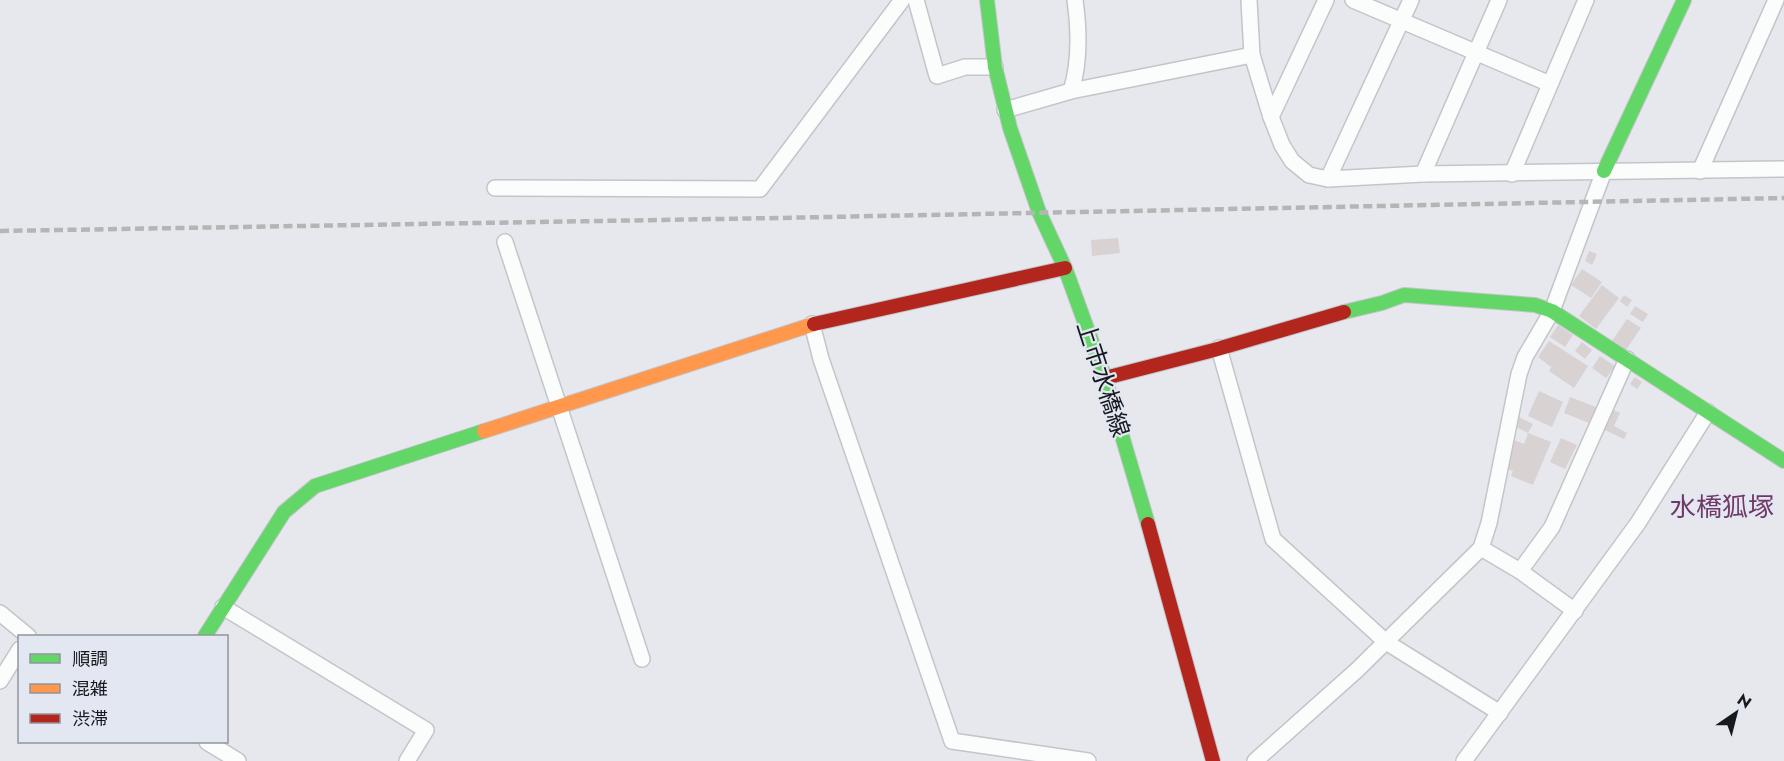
<svg xmlns="http://www.w3.org/2000/svg" width="1784" height="761" font-family="Jost,'Noto Sans JP',sans-serif">
<style>
.building{fill:#d8d2d3}
.lines{fill:none;stroke-linecap:round;stroke-linejoin:round}
.street-casing{stroke:#c3c5c9;stroke-width:18}
.fast-casing{stroke:#c3c5c9;stroke-width:16}
.slow-casing{stroke:#c3c5c9;stroke-width:16}
.jam-casing{stroke:#c3c5c9;stroke-width:16}
.street{stroke:#fbfcfc;stroke-width:15}
.fast{stroke:#63d668;stroke-width:14}
.slow{stroke:#ff974d;stroke-width:14}
.jam{stroke:#b3261e;stroke-width:14}
.rail{stroke:#b5b5b6;stroke-width:4.5;stroke-dasharray:9 4.5;stroke-linecap:butt}
.labels{text-anchor:middle;stroke-width:4.5;stroke-linejoin:round;paint-order:stroke}
.street-label{font-size:24px;fill:#17191c;stroke:#e3e7f2}
.neighbourhood-label{font-size:26px;fill:#703865;stroke:#e3e7f2}
</style>
<rect width="100%" height="100%" fill="#e6e8ee"/>
<g class="building">
<path d="M1118,238l2,15 -28,3 -1,-16z"/>
<path d="M1589,251l8,3 -5,11 -7,-4z"/>
<path d="M1582,269l20,13 -11,16 -20,-13z"/>
<path d="M1602,285l17,13 -23,31 -17,-13z"/>
<path d="M1624,295l8,5 -5,7 -7,-6z"/>
<path d="M1635,306l13,8 -5,8 -13,-8z"/>
<path d="M1627,319l14,9 -15,22 -14,-9z"/>
<path d="M1558,325l15,10 -8,12 -15,-10z"/>
<path d="M1549,341l39,25 -14,22 -25,-17 6,-10 -4,6 -13,-10z"/>
<path d="M1582,342l10,8 -7,9 -10,-8z"/>
<path d="M1600,356l15,10 -9,12 -14,-10z"/>
<path d="M1635,377l7,5 -5,7 -7,-5z"/>
<path d="M1539,391l24,11 -11,25 -24,-11z"/>
<path d="M1570,397l26,10 -7,16 -25,-10z"/>
<path d="M1612,409l8,4 -6,13 13,7 -3,6 -21,-10z"/>
<path d="M1519,417l14,7 -5,9 -14,-7z"/>
<path d="M1528,433l23,9 -18,43 -22,-9 2,-5 -10,-4 11,-27 10,4z"/>
<path d="M1561,438l16,7 -12,24 -15,-7z"/>
</g>
<g class="lines">
<defs>
<g id="street">
<path d="M916,0l21,76 28,-9h30"/>
<path d="M1249,0l3,55 19,62 11,28 10,16 17,14 19,4 95,-5 361,-5"/>
<path d="M1353,0l197,84"/>
<path d="M1071,91l181,-36"/>
<path d="M1005,110l66,-19c9,-28 8,-62 4,-91"/>
<path d="M1271,117l55,-117"/>
<path d="M1700,171l76,-171"/>
<path d="M1423,174l76,-174"/>
<path d="M1512,174l74,-174"/>
<path d="M1328,179l83,-179"/>
<path d="M495,188l265,1 142,-189"/>
<path d="M505,242l137,417"/>
<path d="M812,324l9,35 131,382 136,20"/>
<path d="M1219,348l54,191 113,103 114,71"/>
<path d="M1481,548l39,23 55,40"/>
<path d="M1520,571l32,-44 75,-168"/>
<path d="M223,607l203,123 -19,31"/>
<path d="M0,613l28,23"/>
<path d="M0,681l20,-32"/>
<path d="M207,742l31,19"/>
<path d="M1255,761l102,-91 124,-122 8,-25 30,-149 6,-17 27,-46 52,-140"/>
<path d="M1464,761l174,-238 70,-111"/>
</g>
<g id="fast">
<path d="M987,0l8,67 15,61 29,84 26,56 40,110 43,146"/>
<path d="M1604,171l80,-171"/>
<path d="M1344,312l38,-9 22,-8 131,10 17,6 232,150"/>
<path d="M205,636l79,-124 31,-26 169,-55"/>
</g>
<path id="slow" d="M484,431l330,-107"/>
<g id="jam">
<path d="M814,324l251,-56"/>
<path d="M1105,378l109,-28 130,-38"/>
<path d="M1148,524l65,237"/>
</g>
</defs>
<use href="#street" class="street-casing"/>
<use href="#fast" class="fast-casing"/>
<use href="#slow" class="slow-casing"/>
<use href="#jam" class="jam-casing"/>
<use href="#street" class="street"/>
<use href="#fast" class="fast"/>
<use href="#slow" class="slow"/>
<use href="#jam" class="jam"/>
<path class="rail" d="M0,231l777,-13 1007,-20"/>
</g>
<g class="labels">
<g class="street-label">
<text transform="translate(1103 379) rotate(72)" y="8">上市水橋線</text>
</g>
<g class="neighbourhood-label">
<text x="1722" y="516">水橋狐塚</text>
</g>
</g>
<rect x="18" y="635" width="210" height="108" fill="#e3e7f2" stroke="#91959c" stroke-width="1.5"/>
<rect x="30" y="654" width="30" height="9" fill="#63d668" stroke="#91959c" stroke-width="1.5"/>
<text x="72" y="665" font-size="18" fill="#17191c">順調</text>
<rect x="30" y="684" width="30" height="9" fill="#ff974d" stroke="#91959c" stroke-width="1.5"/>
<text x="72" y="695" font-size="18" fill="#17191c">混雑</text>
<rect x="30" y="714" width="30" height="9" fill="#b3261e" stroke="#91959c" stroke-width="1.5"/>
<text x="72" y="725" font-size="18" fill="#17191c">渋滞</text>
<g transform="translate(1736 713) rotate(35)" stroke="#e3e7f2" stroke-width="4.5" paint-order="stroke">
<path d="M0-4.5L10 22L0 15L-10 22Z" fill="#17191c"/>
<text y="-9" font-size="16" font-weight="bold" text-anchor="middle" fill="#17191c">N</text>
</g>
</svg>
